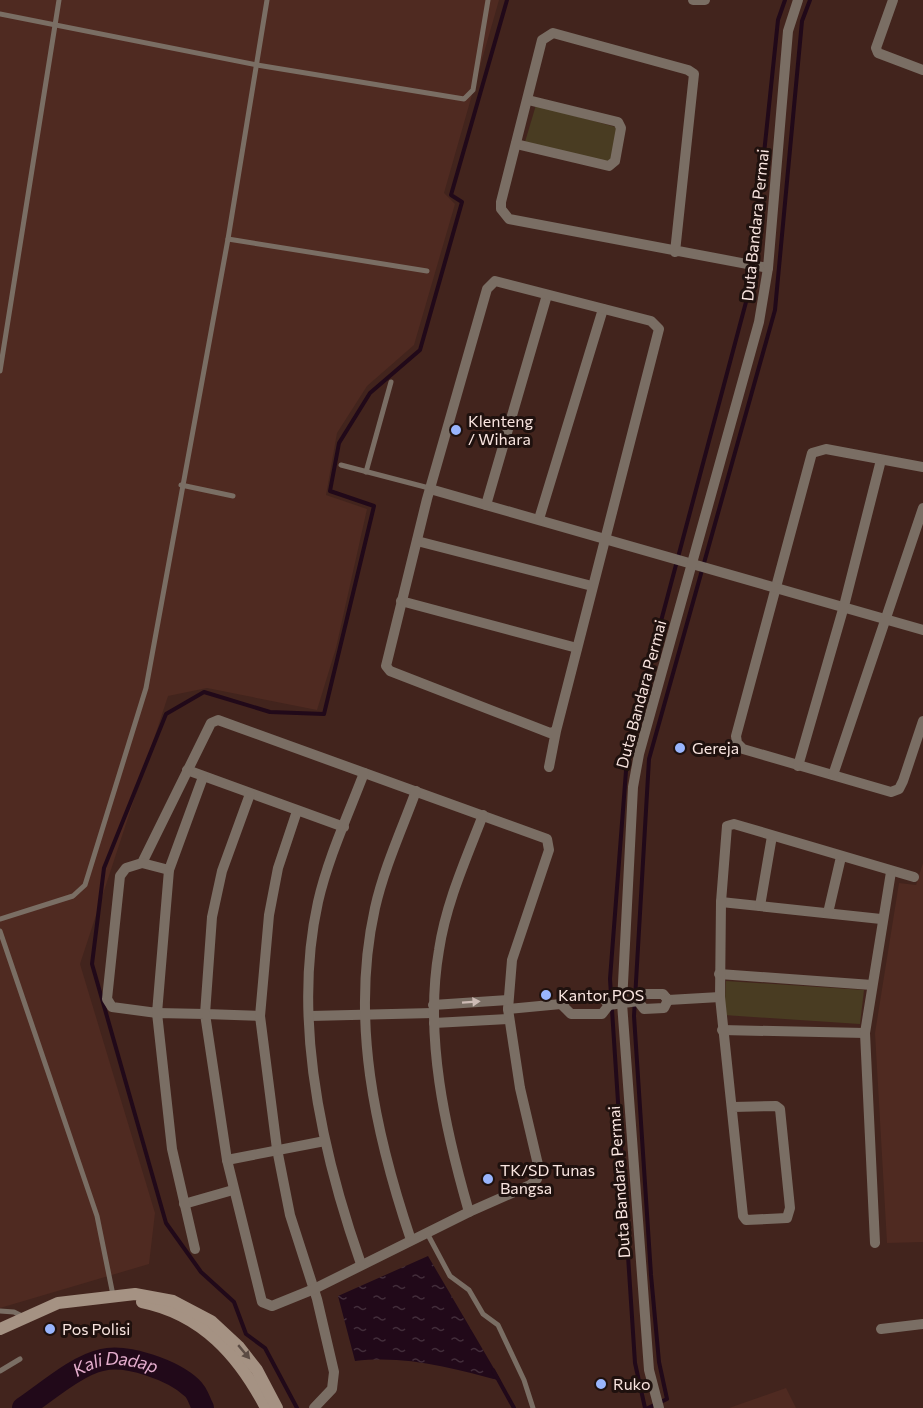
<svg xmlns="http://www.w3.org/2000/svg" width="923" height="1408" font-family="Commissioner,sans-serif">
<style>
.built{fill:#4f2a21}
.green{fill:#493c22}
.water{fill:url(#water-ripples)}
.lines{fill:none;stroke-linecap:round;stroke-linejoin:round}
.stream{stroke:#210919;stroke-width:4}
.river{stroke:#210919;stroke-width:22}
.lane{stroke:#7a6e64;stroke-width:5}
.street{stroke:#7a6e64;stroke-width:10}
.secondary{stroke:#a59283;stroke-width:12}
.oneway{fill:#cdbbb5}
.oneway2{fill:#5b4b43}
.poi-dot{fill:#99b5fd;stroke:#1f110e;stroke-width:2}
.labels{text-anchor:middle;stroke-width:6;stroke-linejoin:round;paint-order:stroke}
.street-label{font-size:16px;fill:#f9e5e0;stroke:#1f110e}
.poi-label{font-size:16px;fill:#f9e5e0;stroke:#1f110e;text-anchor:start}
.water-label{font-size:18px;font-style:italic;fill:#e3accc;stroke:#1f110e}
</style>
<defs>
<pattern id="water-ripples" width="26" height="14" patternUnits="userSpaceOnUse" patternTransform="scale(1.5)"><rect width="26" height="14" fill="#210919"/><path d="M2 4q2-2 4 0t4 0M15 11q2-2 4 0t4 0" fill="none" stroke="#422d3a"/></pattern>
</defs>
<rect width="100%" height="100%" fill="#42241d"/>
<g class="built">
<path d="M0,0h499l-55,193 11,11 -41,141 -47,41 -30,47 -11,62 41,14 -31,139 -19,62 -110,-22 -39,8 -88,268 75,249 -6,51 -149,44z"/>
<path d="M923,863v379l-36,1 -12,-210 24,-150 17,2z"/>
<path d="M786,1388l10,20h-67z"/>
</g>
<g class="green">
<path d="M536,105l83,23 -9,36 -85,-22z"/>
<path d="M726,981l138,9 -4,34 -136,-9z"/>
</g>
<path class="water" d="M428,1256l68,116 5,9c-49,-13 -95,-26 -146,-20l-17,-65z"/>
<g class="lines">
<g class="stream">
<path d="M493,1370l21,38"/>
<path d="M297,1408l-32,-60 -19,-14 -12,-32 -33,-30 -35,-49 -74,-259 12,-96 62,-154 38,-22 66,20 54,2 50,-208 -44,-15 9,-48 31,-50 50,-43 42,-148 -11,-7 56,-195"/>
<path d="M645,1408l-10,-45 -25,-384 18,-234 122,-458 28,-267 7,-20"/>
<path d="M648,1408l19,-9 -8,-37 -8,-87 -17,-259 15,-257 126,-449 27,-289 8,-21"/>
</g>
<path class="river" id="s1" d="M23,1408c21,-14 54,-43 79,-48 25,-6 71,10 90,28 5,4 8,14 11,20"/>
<g class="lane">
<path d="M0,14l257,51 207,34 9,-9 15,-90"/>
<path d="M228,239l199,32"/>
<path d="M0,371l59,-371"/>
<path d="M341,465l88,23"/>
<path d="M366,472l25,-90"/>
<path d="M181,485l52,11"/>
<path d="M0,919l73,-23 12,-11 61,-197 82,-449 39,-239"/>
<path d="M0,931l97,285 16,79"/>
<path d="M427,1233l23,43 19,14 14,24 15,11 26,55 9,28"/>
<path d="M0,1311l14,1 10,5"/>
<path d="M0,1371l20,-12"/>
</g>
<g class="street">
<path d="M693,0h12"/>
<path d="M893,0l-17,48 2,5 45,17"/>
<path d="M516,144l93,22 6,-5 6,-33 -3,-6 -90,-22"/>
<path d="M675,252l19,-178 -6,-4 -135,-37 -11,7 -41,162v7l8,10 259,49"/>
<path d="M923,467l-97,-18 -14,4 -76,283 1,7 6,6 148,43 8,-3 4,-8 20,-60"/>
<path d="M430,489l493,141"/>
<path d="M486,505l61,-210"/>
<path d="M539,519l64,-210"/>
<path d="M417,541l175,45"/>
<path d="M401,601l176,47"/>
<path d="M798,766l46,-160 37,-146"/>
<path d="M549,767l7,-36 103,-402 -8,-8 -156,-40 -8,8 -60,210 -41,167 4,5 160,62 6,-2"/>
<path d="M187,770l157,57"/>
<path d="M833,775l90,-267"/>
<path d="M203,777l-34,93 -12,143 -45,-6 -5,-8 13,-123 6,-8 16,-5 69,-140 7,-3 329,119 2,11 -37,110 -4,49 53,-5 10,-7h31l7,8"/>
<path d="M250,794l-28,77 -10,46 -7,97 55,2"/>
<path d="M297,811l-19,57 -9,47 -9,101 17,133 13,66 27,84 17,73 -2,17 -18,19"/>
<path d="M142,863l27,7"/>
<path d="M721,902l160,17"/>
<path d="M760,906l12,-70"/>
<path d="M828,913l13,-56"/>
<path d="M719,974l153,11"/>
<path d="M638,1001l5,-7h20l5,6 52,-3"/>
<path d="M561,1004l10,10h31l7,-9 29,-4 6,8 20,-1 4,-8"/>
<path d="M433,1005l75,-5"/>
<path d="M310,1016l123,-3"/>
<path d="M434,1023l74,-4"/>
<path d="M722,1030l143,3"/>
<path d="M733,1107l43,-1 4,3 10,99 -3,10 -41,2 -3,-4 -23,-219 1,-95 6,-76 7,-2 180,53"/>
<path d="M227,1160l98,-19"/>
<path d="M184,1204l49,-14"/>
<path d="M469,1212l61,-27 7,-6 2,-10 -19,-81 -12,-79"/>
<path d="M411,1240c-36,-107 -61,-220 -36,-332 9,-40 27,-79 41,-117"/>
<path d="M875,1243l-10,-210 26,-161"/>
<path d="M195,1249l-23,-100 -15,-136 48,1 22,146 35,142 10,4 42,-17 155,-77c-24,-83 -45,-176 -30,-262 7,-47 27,-91 44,-135"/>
<path d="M361,1264c-39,-111 -69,-245 -43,-362 10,-44 30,-87 46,-129"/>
<path d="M881,1329l42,-5"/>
<path d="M659,1408l-10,-38 -27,-367 11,-216 6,-33 120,-432 9,-54 20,-237 10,-31"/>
</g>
<g class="secondary">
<path d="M142,1302c60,12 97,54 124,106"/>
<path d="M0,1329l58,-26 77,-9 38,7 38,20 28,26 18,23 20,38"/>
</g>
</g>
<defs><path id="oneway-solid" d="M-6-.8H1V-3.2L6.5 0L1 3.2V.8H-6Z" transform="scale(1.5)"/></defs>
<use class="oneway" href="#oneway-solid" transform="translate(471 1002) rotate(-4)"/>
<use class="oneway2" href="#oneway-solid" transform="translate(244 1352) rotate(50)"/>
<g class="poi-dot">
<circle cx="456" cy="430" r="6"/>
<circle cx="680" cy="748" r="6"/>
<circle cx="546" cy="995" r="6"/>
<circle cx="488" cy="1179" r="6"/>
<circle cx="50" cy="1329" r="6"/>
<circle cx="601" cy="1384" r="6"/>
</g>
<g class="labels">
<g class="street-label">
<text transform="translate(755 225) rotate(-84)" y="6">Duta Bandara Permai</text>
<text transform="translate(641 694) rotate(-75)" y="6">Duta Bandara Permai</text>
<text transform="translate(619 1182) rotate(-94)" y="6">Duta Bandara Permai</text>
</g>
<g class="poi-label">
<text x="468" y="427">Klenteng<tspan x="468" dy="18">/ Wihara</tspan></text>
<text x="692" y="754">Gereja</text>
<text x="558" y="1001">Kantor POS</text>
<text x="500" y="1176">TK/SD Tunas<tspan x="500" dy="18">Bangsa</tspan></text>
<text x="62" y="1335">Pos Polisi</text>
<text x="613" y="1390">Ruko</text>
</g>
<g class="water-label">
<text dy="6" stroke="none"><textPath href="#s1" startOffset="106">Kali Dadap</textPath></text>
</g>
</g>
</svg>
